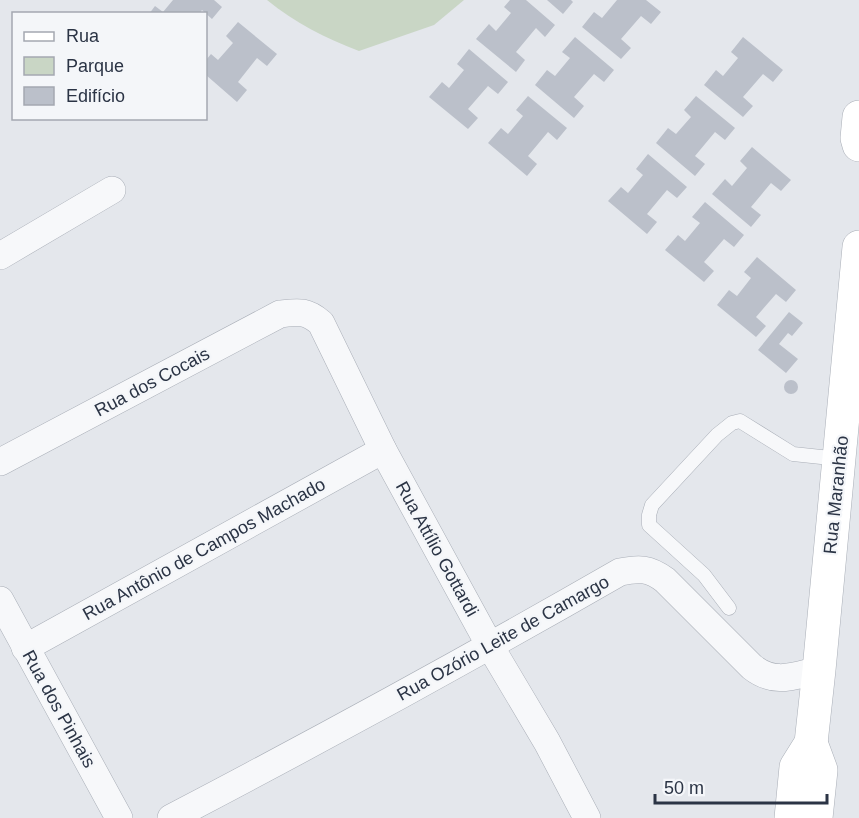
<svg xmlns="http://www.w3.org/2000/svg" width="859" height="818" font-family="Helvetica,sans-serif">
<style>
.green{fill:#c9d6c5}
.building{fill:#bbc0ca}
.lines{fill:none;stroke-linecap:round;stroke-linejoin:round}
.lane-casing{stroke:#a9aeb7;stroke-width:15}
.street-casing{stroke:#a9aeb7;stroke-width:28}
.secondary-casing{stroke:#a9aeb7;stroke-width:34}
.lane{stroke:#f7f8fa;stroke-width:14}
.street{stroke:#f7f8fa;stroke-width:27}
.secondary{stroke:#fff;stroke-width:33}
.labels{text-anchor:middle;stroke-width:4.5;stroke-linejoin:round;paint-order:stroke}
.street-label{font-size:18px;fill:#2b3445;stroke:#f4f6f9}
</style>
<rect width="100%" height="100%" fill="#e4e7ec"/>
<path class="green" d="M267,0h197l-30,25 -75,26c-34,-13 -64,-28 -92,-51z"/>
<g class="building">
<path d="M173,0h41l8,7 -10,12 -10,-9 -3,4h-50l6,-8 8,6z"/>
<path d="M510,0h16l29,25 -10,12 -9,-9 -20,24 9,8 -9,12 -40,-33 13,-15 7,7 15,-18 -7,-6z"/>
<path d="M547,0h24l2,2 -10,12z"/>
<path d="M617,0h29l15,12 -10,12 -10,-8 -20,23 10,9 -10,11 -39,-32 12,-15 8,6z"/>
<path d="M238,22l39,32 -10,12 -10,-8 -19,24 9,8 -10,12 -31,-27v-15l5,-6 7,6 15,-17 -7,-7z"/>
<path d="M575,37l39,33 -10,12 -10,-8 -20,23 10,9 -10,12 -39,-33 12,-15 8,6 15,-18 -8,-6z"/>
<path d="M743,37l40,33 -10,12 -10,-8 -20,23 10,9 -10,11 -39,-32 12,-15 7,6 15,-18 -7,-6z"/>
<path d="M469,49l39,33 -10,12 -10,-8 -20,23 10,9 -10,11 -39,-32 13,-15 7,6 15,-18 -7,-6z"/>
<path d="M528,96l39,32 -10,12 -9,-8 -20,24 9,8 -10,12 -39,-33 13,-15 7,6 15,-18 -7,-6z"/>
<path d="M696,96l39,32 -10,12 -10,-8 -20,24 10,8 -10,12 -39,-33 12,-15 8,6 15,-17 -7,-7z"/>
<path d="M752,147l39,33 -10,11 -10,-8 -20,24 10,8 -10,12 -39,-33 13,-15 7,7 15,-18 -7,-7z"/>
<path d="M648,154l39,33 -10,11 -10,-8 -20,24 10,8 -10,12 -39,-33 13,-14 7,6 15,-18 -7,-6z"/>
<path d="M705,202l39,33 -10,12 -10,-8 -20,23 10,9 -10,11 -39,-32 13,-15 7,6 15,-18 -8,-6z"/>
<path d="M757,257l39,33 -10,12 -10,-8 -20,23 10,9 -10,11 -39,-32 12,-15 8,6 14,-18 -7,-6z"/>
<path d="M789,312l14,11 -11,13 -4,-3 -9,11 19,15 -12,14 -28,-23z"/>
<circle cx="791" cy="387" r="7"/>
</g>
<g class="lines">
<defs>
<path id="lane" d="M729,608l-25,-33 -55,-50v-10l3,-10 65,-70 15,-12 8,-2 53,33 47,5"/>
<g id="street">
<path d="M0,256l112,-66"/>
<path d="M0,462l280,-148c18,-2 26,-4 41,9l62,127 107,196 57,96 40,76"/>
<path d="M0,600l119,218"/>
<path d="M25,648l358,-198"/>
<path d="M171,818c151,-79 301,-161 449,-246 19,-4 29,-4 45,8l87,87c23,18 41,9 67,3"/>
</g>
<g id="secondary">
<path d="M859,117l-2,21 2,7"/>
<path d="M811,743l10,27 -5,48"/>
<path d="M791,818l5,-51 15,-24 8,-73 40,-423"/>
</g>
</defs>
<use href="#lane" class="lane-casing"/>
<use href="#street" class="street-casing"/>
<use href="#secondary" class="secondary-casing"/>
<use href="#lane" class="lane"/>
<use href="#street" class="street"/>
<use href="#secondary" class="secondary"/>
</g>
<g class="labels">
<g class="street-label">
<text transform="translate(152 382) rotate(-28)" y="6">Rua dos Cocais</text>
<text transform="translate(836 495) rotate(-84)" y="6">Rua Maranhão</text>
<text transform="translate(204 549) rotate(-29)" y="6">Rua Antônio de Campos Machado</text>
<text transform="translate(437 549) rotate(61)" y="6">Rua Attílio Gottardi</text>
<text transform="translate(503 638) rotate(-29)" y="6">Rua Ozório Leite de Camargo</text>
<text transform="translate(59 709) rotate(61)" y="6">Rua dos Pinhais</text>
</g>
</g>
<rect x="12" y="12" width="195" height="108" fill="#f4f6f9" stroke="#a4a8b1" stroke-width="1.5"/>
<rect x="24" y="32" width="30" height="9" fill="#ffffff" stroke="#a4a8b1" stroke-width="1.5"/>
<text x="66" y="42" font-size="18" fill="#2b3445">Rua</text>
<rect x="24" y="57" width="30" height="18" fill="#c9d6c5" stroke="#a4a8b1" stroke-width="1.5"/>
<text x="66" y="72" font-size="18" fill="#2b3445">Parque</text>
<rect x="24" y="87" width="30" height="18" fill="#bbc0ca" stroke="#a4a8b1" stroke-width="1.5"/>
<text x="66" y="102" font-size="18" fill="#2b3445">Edifício</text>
<path d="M655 794v9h172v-9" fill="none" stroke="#2b3445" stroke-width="3"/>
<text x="664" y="794" font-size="18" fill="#2b3445" stroke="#f4f6f9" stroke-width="4.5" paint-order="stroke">50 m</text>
</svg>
